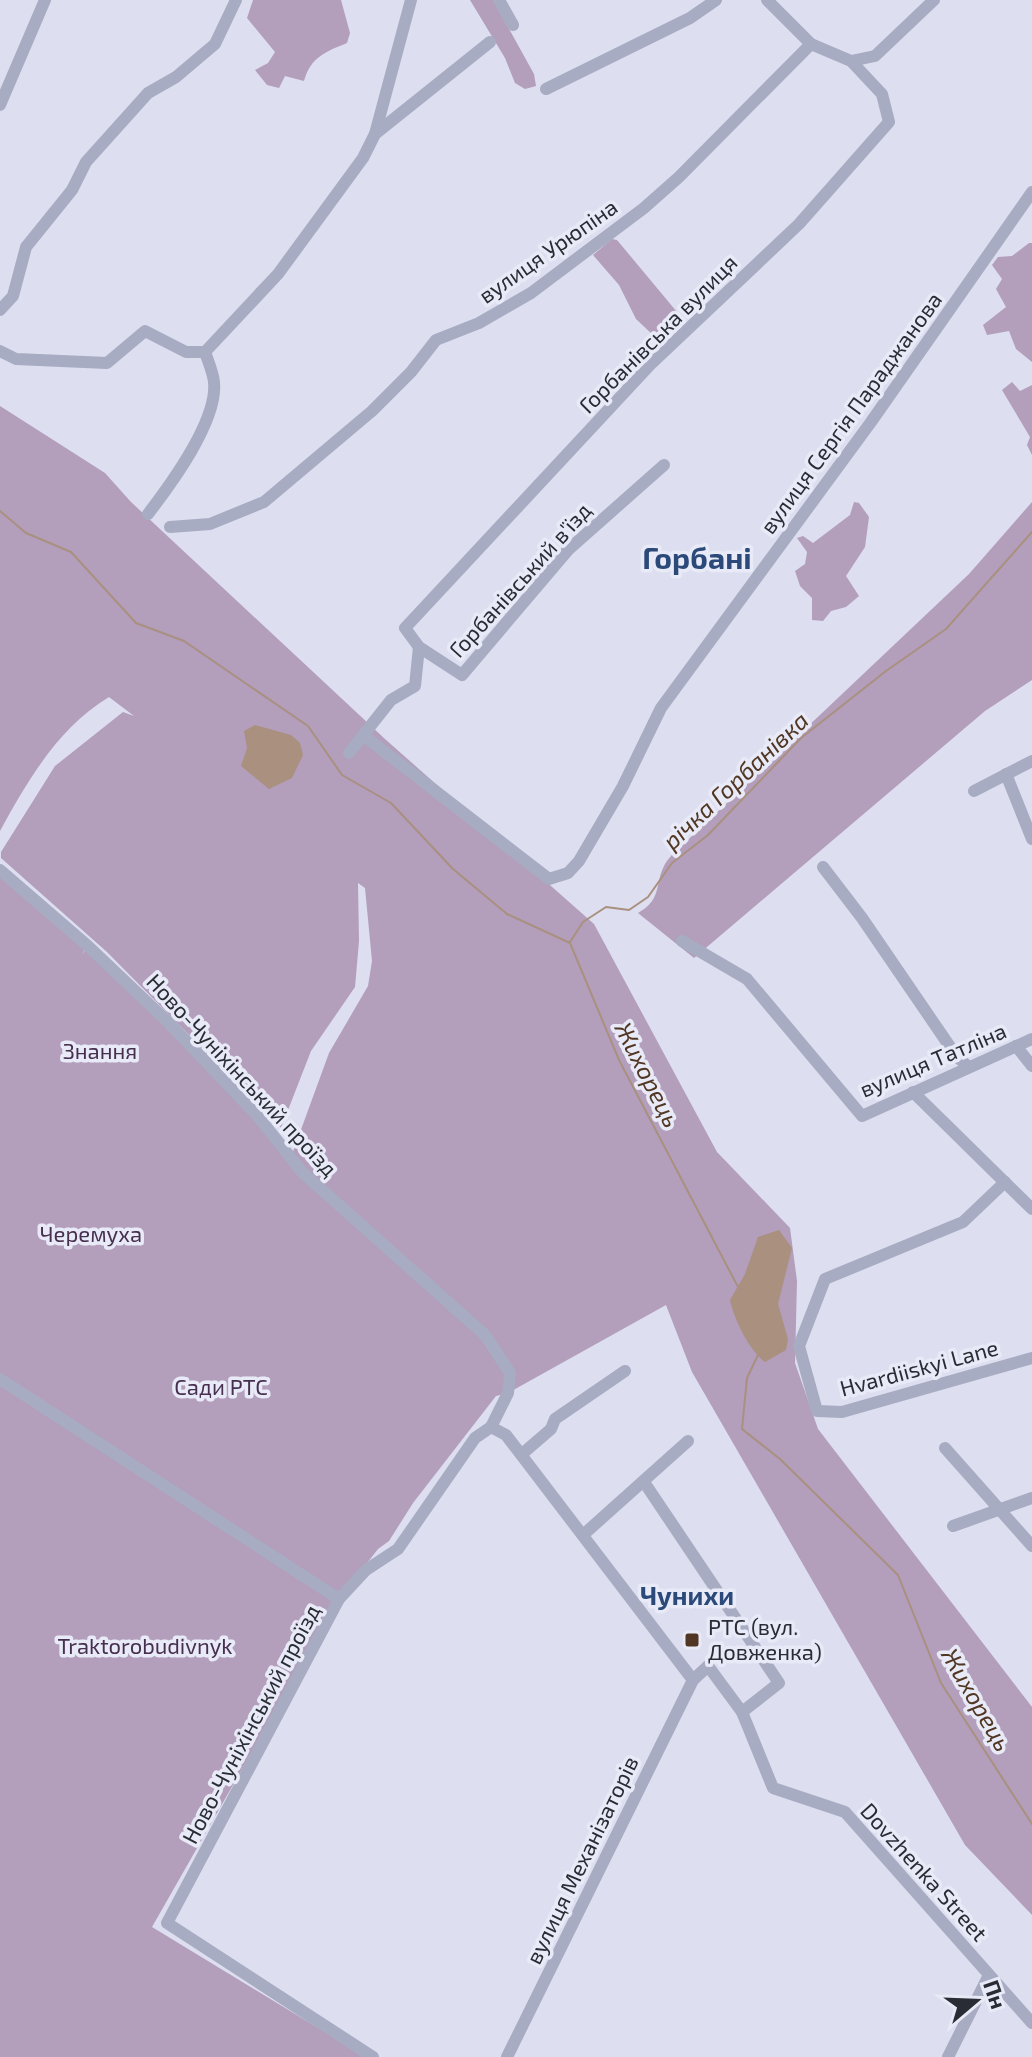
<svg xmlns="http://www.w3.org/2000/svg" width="1032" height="2057" font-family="'Exo 2',sans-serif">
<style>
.green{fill:#b39ebc}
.water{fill:#a9907f}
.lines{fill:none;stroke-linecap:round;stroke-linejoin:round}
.stream{stroke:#a9907f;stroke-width:2}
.minor{stroke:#a7acc3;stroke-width:12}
.poi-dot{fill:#513723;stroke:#e8eaf7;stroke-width:3}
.labels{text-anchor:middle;stroke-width:7;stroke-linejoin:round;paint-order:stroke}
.street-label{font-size:22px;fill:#292c34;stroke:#e8eaf7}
.park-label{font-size:22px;fill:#472f4f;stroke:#e8eaf7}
.poi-label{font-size:22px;fill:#292c34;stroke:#e8eaf7;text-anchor:start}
.water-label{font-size:24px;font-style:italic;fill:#513723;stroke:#e8eaf7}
.quarter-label{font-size:26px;font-weight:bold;fill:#2b4a7a;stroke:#e8eaf7}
.district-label{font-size:30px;font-weight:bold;fill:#2b4a7a;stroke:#e8eaf7}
</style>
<rect width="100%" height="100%" fill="#dddeef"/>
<g class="green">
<path d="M253,0h88l9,33 -3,10c-22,9 -36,14 -43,38l-19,-5 -6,12 -12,-3 -12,-15 13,-7 7,-11 -28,-34z"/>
<path d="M470,0h23l41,74 2,12 -11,3 -10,-6 -10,-25z"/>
<path d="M612,239l5,1 60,72v8l-24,15 -17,-16 -17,-34 -26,-30z"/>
<path d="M1029,243h3v119l-16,-13 -7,-18 -22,4 -4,-10 23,-18 -10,-18 6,-10 -10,-14 6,-8 14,-1z"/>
<path d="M1012,382l8,9 12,-6v70l-5,-10 3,-8 -28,-47z"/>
<path d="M0,406l105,67 26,29 254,237 209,185 123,228 73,76 7,53 -2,82 23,66 214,278v208l-67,-70 -273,-473 -26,-67 -158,88 -12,3 -83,107 -24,38 -11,8 -39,50 -187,328 214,130h-366v-1182l87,70 -5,10 6,-9 203,211 38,-104 39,-67 4,-25 -7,-73 -7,-5 1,58 -4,46 -44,64 -30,77 -174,-176 -106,-94v-6l54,-86 68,-54 11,4 -25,-19c-51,31 -81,83 -109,134z"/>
<path d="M854,502l5,1 10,14 -4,30 -19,29 13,20 -13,11 -15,4 -8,10 -11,-1v-22l-12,-12 -5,-15 10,-7 2,-12 -10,-14 6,-2 10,7 37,-28z"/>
<path d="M1032,502v178l-47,31 -291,247 -56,-45c25,-14 16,-29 27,-49 6,-10 19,-20 27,-28l277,-262z"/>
</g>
<g class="water">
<path d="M255,725l36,10 9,8 3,12 -11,23 -23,11 -28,-23 6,-18 -3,-17z"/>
<path d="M779,1230l13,18 -14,56 10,35 -2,11 -21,12c-16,-12 -31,-43 -35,-62l15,-26 13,-37z"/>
</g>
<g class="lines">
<g class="stream">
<path d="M0,511l26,22 45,19 65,71 48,18 124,85 34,49 49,28 62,66 54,45 63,29 49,117 119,227"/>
<path d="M570,942l13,-20 23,-15 23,3 19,-13 24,-34 36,-28 93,-97 85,-67 60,-42 86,-97"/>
<path d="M758,1355l-11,23 -5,51 38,30 118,116 43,108 91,141"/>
</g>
<g class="minor">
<path d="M499,0l14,25"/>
<path d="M851,61l24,-5 59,-56"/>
<path d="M546,89l144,-71 26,-18"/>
<path d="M0,105l45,-105"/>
<path d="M375,134l115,-92"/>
<path d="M0,310l13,-14 13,-49 46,-57 14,-28 62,-69 28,-16 39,-33 21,-44"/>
<path d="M0,351l16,8 91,4 38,-32 41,21h19l73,-78 85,-116 12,-24 36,-134"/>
<path d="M664,465l-96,85 -106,125 -43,-28 -14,-19 245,-263 149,-141 90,-102 -7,-28 -31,-33 -40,-17 -44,-44"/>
<path d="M148,514c23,-30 70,-93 66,-132 -1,-10 -6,-21 -9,-30"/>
<path d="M170,527l40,-3 54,-22 108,-91 39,-39 25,-32 43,-17 52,-30 113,-85 35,-31 132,-133"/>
<path d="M363,735l186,144 19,-6 11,-12 44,-75 38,-78 210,-286 161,-230"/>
<path d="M349,753l42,-53 24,-14 4,-39"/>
<path d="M1006,774l26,65"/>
<path d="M974,791l58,-30"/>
<path d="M823,867l39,51 95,139 12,10"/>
<path d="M0,870l88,76 81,77 87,91 47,59 182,162 25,38 -2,20 -17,34"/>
<path d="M682,941l65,38 115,137 170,-77"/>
<path d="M1016,1046l16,20"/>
<path d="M913,1092l119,117"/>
<path d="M1005,1182l-42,40 -138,57 -26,67 18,65 25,1 190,-54"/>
<path d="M0,1379l339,220"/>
<path d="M945,1448l87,98"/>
<path d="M522,1454l29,-25 4,-10 70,-48"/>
<path d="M644,1482l135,201 -37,29"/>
<path d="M953,1526l79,-28"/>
<path d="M583,1535l105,-94"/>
<path d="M373,2057l-206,-134 172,-324 27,-29 32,-21 77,-111 16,-11 15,8 187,245"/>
<path d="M507,2057l186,-377 15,-14 34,46 31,76 72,24 187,211"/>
<path d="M948,2057l41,-82"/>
</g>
</g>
<rect class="poi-dot" x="684" y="1632" width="16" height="16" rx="4"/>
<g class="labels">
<g class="street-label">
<text transform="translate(548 251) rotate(-35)" y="8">вулиця Урюпіна</text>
<text transform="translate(658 334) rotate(-45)" y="8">Горбанівська вулиця</text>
<text transform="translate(851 413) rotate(-54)" y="8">вулиця Сергія Параджанова</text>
<text transform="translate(520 580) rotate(-48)" y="8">Горбанівський в'їзд</text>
<text transform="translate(933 1060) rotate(-23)" y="8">вулиця Татліна</text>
<text transform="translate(242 1075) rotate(47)" y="8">Ново-Чуніхінський проїзд</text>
<text transform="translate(919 1368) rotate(-15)" y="8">Hvardiiskyi Lane</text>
<text transform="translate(251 1724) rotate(-62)" y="8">Ново-Чуніхінський проїзд</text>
<text transform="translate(582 1860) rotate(-64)" y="8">вулиця Механізаторів</text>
<text transform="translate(924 1872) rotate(48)" y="8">Dovzhenka Street</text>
</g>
<g class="park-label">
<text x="100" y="1059">Знання</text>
<text x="91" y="1242">Черемуха</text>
<text x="221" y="1395">Сади РТС</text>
<text x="145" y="1654">Traktorobudivnyk</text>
</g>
<g class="poi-label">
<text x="708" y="1635">РТС (вул.<tspan x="708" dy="25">Довженка)</tspan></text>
</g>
<g class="water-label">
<text transform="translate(736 781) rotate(-43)" y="8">річка Горбанівка</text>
<text transform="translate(647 1075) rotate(63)" y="8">Жихорець</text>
<text transform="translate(976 1700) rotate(60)" y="8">Жихорець</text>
</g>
<g class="quarter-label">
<text x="687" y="1605">Чунихи</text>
</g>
<g class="district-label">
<text x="697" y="569">Горбані</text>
</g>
</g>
<g transform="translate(976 2001) rotate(71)" stroke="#e8eaf7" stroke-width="6" paint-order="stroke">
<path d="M0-6L14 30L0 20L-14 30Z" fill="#292c34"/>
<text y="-12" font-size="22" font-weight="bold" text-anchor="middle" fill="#292c34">Пн</text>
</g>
</svg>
